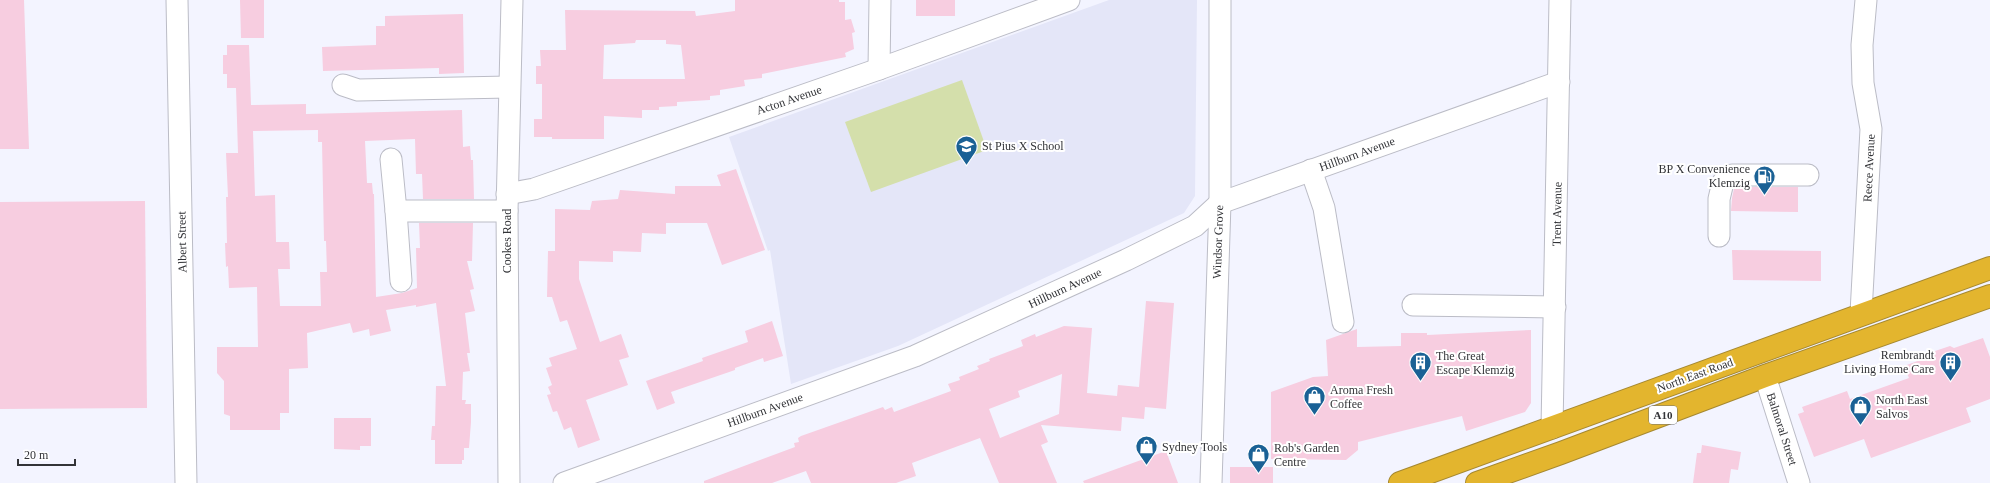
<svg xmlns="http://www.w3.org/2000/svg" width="1990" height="483" font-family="Georgia,serif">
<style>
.built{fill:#e4e6f8}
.green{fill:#d4dfab}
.building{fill:#f7cde0;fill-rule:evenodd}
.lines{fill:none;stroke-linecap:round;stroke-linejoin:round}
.minor-casing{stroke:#bbbcc6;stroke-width:23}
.highway-casing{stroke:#a58831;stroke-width:24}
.minor{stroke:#fff;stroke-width:21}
.highway{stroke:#e3b52e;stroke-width:22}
.labels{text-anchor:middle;stroke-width:4;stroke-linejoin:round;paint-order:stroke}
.shield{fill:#fff;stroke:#707073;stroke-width:1}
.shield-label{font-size:11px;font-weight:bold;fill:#323337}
.street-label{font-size:12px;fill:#323337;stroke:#fff}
.poi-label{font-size:12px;fill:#323337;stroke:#fff;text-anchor:start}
</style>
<rect width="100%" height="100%" fill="#f3f4ff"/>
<path class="built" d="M1109,0h88l-2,196 -11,17 -286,133 -107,38 -21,-134 -2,1 -39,-114z"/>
<path class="green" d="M962,80l25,70 -116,42 -26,-70z"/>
<g class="building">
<path d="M0,0h24l5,149h-29z"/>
<path d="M240,0h24v38h-23z"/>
<path d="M735,0h104v2h6v18l6,-1 4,13 -3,1 2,16 -9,4 1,4 -84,17v4l-18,2 1,6 -25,4v5l-10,1v4l-33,2v4l-18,1v3h-17v8l-38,-2v23h-52v-2h-18v-18h8v-35h-6v-18h5l-1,-16h26l-1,-40 130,1 1,5 39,-5zM636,40h30v4l15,1 4,34h-82l1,-34 31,-2z"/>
<rect x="916" y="0" width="39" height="16"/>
<path d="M463,14l1,59 -25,1v-6l-116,3 -1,-24 54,-2v-19h9v-10z"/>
<path d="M227,45h22l2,60 55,-1v10l156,-4 1,37 7,-1 1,14h2l1,39h-51l-1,-25h-6l-1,-35 -50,2 2,42h5l1,11h1l2,103 26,-4 15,-5 -1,-40h4l-1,-25h54l-1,38h-5l7,28 -4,1 5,21 -10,2 5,40h-3l3,18 -7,1 -1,28h4l-1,4h6v18l-2,26h-5v12h-2v4h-27v-24h-4l1,-14h3l1,-40h10l-10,-83 -20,4v-2l-30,5 5,21 -21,5 -1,-7 -16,4 -3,-10 -43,10 1,35 -19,1v44h-9v17h-50v-14l-6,-2v-33l-7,-8v-26h41l-1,-60 -28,1 -1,-22 -2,1 -1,-24h2l-1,-46h2l-2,-44h12l-2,-65h-9v-14h-4v-19h4zM318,130v12h4l2,99h2l1,31h-7l1,34h-41l-2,-37h12l-1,-27h-13l-1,-47 -20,1 -2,-65z"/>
<path d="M736,169l29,81 -43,15 -15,-42h-41v11l-24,-1 -1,19 -28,-1v11l-34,-1v18l21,63 21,-8 8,23 -10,3 9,25 -42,15 14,40 -22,8 -7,-21 -7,3 -7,-19 -4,1 -6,-17 4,-1 -3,-7 4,-2 -6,-17 6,-2 -3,-8 28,-9 -10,-29 -7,2 -8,-25h-5l1,-46h7v-42l35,1 2,-9 26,-2 2,-9 55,4v-8h46l-4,-11z"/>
<path d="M1736,187h62v25l-67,-1 1,-13 2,-9z"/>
<path d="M145,201l2,207 -147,1v-207z"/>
<path d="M1732,250l89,1v30l-88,-1z"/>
<path d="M1146,301l28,2 -8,106 -21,-2 -1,12 -22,-2 -1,14 -80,-6 7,17 -7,3 16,38h-58l-19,-45 -68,25 4,13 -20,7h-85l-5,-12 -34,12h-68v-2l91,-34 -1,-4 5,-1 -1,-4 3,-2 82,-29 2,3 7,-3 2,5 57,-21 -3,-7 12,-4 -1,-3 20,-8 -2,-3 13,-5 -1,-2 34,-13 -2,-6 14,-6 1,3 28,-11 28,2 -5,65 30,3 1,-11 21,2zM1062,374l-3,40 -59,24 -11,-29 31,-12 -2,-6z"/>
<path d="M772,321l11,35 -19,6 -1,-4 -28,10v2l-64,22 4,11 -18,7 -11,-29 57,-20 -1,-3 46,-16 -3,-11z"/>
<path d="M1357,329v18l44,-1v-13h26v2l104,-5v73l-6,9 -59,19 -4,-15 -104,26v8l-12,10 -75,-1v-67l42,-15 15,-1 -2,-36z"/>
<path d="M1983,338l7,19v42l-24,9 5,14 -100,36 -7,-19 -50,18 -16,-43 6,-2 -2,-5 45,-16 3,8 59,-21 -5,-12 30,-11 1,-4 15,-5 4,2z"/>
<path d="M334,418h37v28h-11v4l-26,-1z"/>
<path d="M1702,445l39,7 -3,18 -7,-1 -2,14h-36l4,-30h4z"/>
<path d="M1166,451l12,32h-94l-1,-2z"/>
<rect x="1230" y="467" width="43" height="16"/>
</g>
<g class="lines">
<defs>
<g id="minor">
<path d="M177,0l9,483"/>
<path d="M879,69l1,-69"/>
<path d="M343,85l15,5 151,-3"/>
<path d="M391,159l5,52h111"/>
<path d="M1311,170l13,38 19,114"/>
<path d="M507,194l27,-5 345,-120 190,-69"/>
<path d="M396,211l5,70"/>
<path d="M1719,236v-37l4,-17 9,-7h76"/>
<path d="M1413,305l142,2"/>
<path d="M1861,313l10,-184 -8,-46 -1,-38 4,-45"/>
<path d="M1765,376l34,107"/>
<path d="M1552,428l8,-428"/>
<path d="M509,483l-2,-272 5,-211"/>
<path d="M564,483l351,-127 211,-96 69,-34 25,-23 339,-121"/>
<path d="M1211,483l9,-280v-203"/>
</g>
<g id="highway">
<path d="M1400,483l590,-215"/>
<path d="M1477,483l84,-30 204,-77 225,-80"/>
</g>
</defs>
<use href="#minor" class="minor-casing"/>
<use href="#highway" class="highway-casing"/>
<use href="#minor" class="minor"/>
<use href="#highway" class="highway"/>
</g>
<defs>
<symbol id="school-pin" viewBox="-11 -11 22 30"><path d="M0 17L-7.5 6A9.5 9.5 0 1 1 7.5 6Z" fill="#1a6195" stroke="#fff"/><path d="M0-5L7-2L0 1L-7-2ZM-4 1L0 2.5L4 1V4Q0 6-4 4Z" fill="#fff"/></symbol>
<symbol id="fuel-pin" viewBox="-11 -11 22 30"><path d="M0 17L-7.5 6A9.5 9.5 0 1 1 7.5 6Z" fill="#1a6195" stroke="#fff"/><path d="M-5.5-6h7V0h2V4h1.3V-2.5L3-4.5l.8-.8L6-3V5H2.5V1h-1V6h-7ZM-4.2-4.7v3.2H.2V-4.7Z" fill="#fff"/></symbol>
<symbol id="building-pin" viewBox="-11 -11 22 30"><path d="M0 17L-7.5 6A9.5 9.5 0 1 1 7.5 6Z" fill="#1a6195" stroke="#fff"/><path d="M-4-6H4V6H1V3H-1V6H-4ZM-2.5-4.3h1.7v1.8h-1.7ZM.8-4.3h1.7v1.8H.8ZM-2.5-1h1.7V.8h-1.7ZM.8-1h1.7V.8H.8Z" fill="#fff"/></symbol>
<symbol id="shop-pin" viewBox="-11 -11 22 30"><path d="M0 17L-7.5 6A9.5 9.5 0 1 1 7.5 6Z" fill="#1a6195" stroke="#fff"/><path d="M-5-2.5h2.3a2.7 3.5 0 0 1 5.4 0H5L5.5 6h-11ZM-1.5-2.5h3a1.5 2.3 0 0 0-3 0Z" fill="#fff"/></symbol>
</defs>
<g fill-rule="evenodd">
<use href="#school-pin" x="954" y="134" width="25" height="34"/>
<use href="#fuel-pin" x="1752" y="164" width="25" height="34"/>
<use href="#building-pin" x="1938" y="350" width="25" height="34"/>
<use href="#building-pin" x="1408" y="350" width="25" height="34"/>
<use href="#shop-pin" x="1302" y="384" width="25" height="34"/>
<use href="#shop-pin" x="1848" y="394" width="25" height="34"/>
<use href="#shop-pin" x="1134" y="434" width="25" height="34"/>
<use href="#shop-pin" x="1246" y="442" width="25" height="34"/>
</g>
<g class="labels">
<rect class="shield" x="1649" y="406" width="28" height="18" rx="3"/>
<g class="shield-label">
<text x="1663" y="419">A10</text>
</g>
<g class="street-label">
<text transform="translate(789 100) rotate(-19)" y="4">Acton Avenue</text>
<text transform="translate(1357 154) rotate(-20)" y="4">Hillburn Avenue</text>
<text transform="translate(1869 168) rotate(-87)" y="4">Reece Avenue</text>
<text transform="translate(1557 214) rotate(-89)" y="4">Trent Avenue</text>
<text transform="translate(507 241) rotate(-90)" y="4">Cookes Road</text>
<text transform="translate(182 242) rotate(-91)" y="4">Albert Street</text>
<text transform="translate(1218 242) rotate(-88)" y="4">Windsor Grove</text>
<text transform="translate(1065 288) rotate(-25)" y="4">Hillburn Avenue</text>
<text transform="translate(1695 375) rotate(-20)" y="4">North East Road</text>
<text transform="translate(765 410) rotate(-20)" y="4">Hillburn Avenue</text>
<text transform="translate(1782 429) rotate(72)" y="4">Balmoral Street</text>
</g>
<g class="poi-label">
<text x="982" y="150">St Pius X School</text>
<text x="1750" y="173" text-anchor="end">BP X Convenience<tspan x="1750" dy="14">Klemzig</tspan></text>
<text x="1934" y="359" text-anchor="end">Rembrandt<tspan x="1934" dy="14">Living Home Care</tspan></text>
<text x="1436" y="360">The Great<tspan x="1436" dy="14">Escape Klemzig</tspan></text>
<text x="1330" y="394">Aroma Fresh<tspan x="1330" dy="14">Coffee</tspan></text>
<text x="1876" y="404">North East<tspan x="1876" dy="14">Salvos</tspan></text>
<text x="1162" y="451">Sydney Tools</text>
<text x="1274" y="452">Rob's Garden<tspan x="1274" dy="14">Centre</tspan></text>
</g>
</g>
<path d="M18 459v6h57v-6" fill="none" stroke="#323337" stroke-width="2"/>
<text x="24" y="459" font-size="12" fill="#323337" stroke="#ffffff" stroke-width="3" paint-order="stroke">20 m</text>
</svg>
